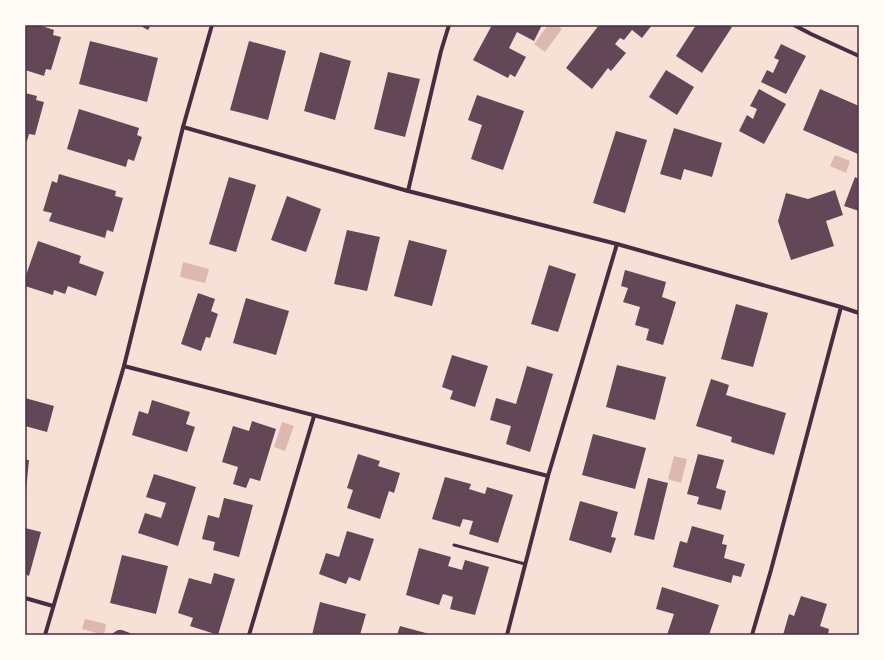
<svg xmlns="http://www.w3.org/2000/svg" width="884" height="660" font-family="'Crimson Pro',serif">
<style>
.water{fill:#dcb8b0}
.building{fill:#644757}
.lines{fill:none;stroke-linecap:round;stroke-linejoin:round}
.service{stroke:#4a2c40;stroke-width:3}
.minor{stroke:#4a2c40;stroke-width:4}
.neatline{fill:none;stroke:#4a2c40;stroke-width:1.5}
</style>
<rect width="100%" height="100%" fill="#f7e1d7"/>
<g class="water">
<path d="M548,25h8l6,4 -17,23 -11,-8z"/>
<path d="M835,155l15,6 -4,12 -16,-7z"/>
<path d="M183,262l26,7 -4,14 -25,-6z"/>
<path d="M282,422l12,4 -9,25 -11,-4z"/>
<path d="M674,456l13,3 -6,24 -13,-4z"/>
<path d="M85,619l21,5 -2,11 -22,-6z"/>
</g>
<g class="building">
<path d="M25,25h14l15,5 -1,5 8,2 -10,33 -5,-1 -2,7 -19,-6z"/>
<path d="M139,25h12l-3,5z"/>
<path d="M492,25h50l-8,16 -17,-9 -8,16 17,9 -11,20 -5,-3 -2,4 -35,-18z"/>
<path d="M599,25h53l-10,13 -10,-8 -8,10 -4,-2 -5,6 11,9 -15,18 -3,-3 -16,21 -26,-21z"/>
<path d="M696,25h33l3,2 -30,46 -26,-17z"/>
<path d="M90,41l68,17 -11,44 -68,-18z"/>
<path d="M249,41l37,10 -18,69 -38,-10z"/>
<path d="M781,44l25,12 -20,38 -25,-12 6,-12 6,3 6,-13 -5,-2z"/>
<path d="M320,52l31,9 -16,59 -31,-9z"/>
<path d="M666,70l28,17 -17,28 -28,-18z"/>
<path d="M388,72l32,7 -15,58 -31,-8z"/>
<path d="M759,89l27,15 -22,40 -25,-13 8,-16 6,4 4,-10 -7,-3z"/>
<path d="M820,89l39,17v45l-1,3 -55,-24z"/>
<path d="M25,93l12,3 -1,4 8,2 -9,33 -6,-1 -2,7 -2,-1z"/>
<path d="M477,95l47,16 -21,59 -32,-11 11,-34 -14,-5z"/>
<path d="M79,109l60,19 -2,7 5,2 -8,24 -6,-2 -2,8 -59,-18z"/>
<path d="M674,128l48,15 -10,34 -28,-8 -3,11 -21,-6z"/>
<path d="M616,131l31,9 -22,73 -32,-10z"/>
<path d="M59,174l57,17 -1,5 8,2 -10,34 -6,-2 -2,8 -56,-17 3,-8 -9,-2 9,-30 5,2z"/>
<path d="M229,177l27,8 -20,67 -27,-8z"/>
<path d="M855,177l4,2v32l-15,-5z"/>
<path d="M835,190l8,25 -17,6 8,25 -43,14 -13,-39 8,-28 22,6z"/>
<path d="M287,196l34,13 -15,43 -35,-12z"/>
<path d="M347,230l33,7 -13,54 -33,-7z"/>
<path d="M409,240l38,10 -15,56 -38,-10z"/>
<path d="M38,241l43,15 -2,7 25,9 -8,24 -28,-10 -3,8 -11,-4 -1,5 -28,-9v-8z"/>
<path d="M549,265l27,9 -18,58 -27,-8z"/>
<path d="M625,270l41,12 -4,15 14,5 -13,43 -17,-5 3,-11 -14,-4 5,-18 -17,-5 5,-14 -7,-2z"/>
<path d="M198,293l17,6 -4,12 7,3 -8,24 -4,-1 -5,14 -20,-7z"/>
<path d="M246,298l43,13 -13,44 -43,-12z"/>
<path d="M736,304l32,9 -15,54 -32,-8z"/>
<path d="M452,355l36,11 -13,41 -25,-8 3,-8 -11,-4z"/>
<path d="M617,365l49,12 -11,43 -49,-13z"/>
<path d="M527,366l26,8 -23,78 -24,-8 5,-18 -21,-6 6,-22 20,6z"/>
<path d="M711,379l18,6 -3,10 60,18 -12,42 -43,-13 1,-5 -36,-11z"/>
<path d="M25,398l29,8 -7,26 -22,-6z"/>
<path d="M152,400l38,12 -4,12 9,3 -8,25 -55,-17 7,-24 9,3z"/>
<path d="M252,421l24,8 -16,52 -10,-3 -4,10 -13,-4 5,-17 -16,-5 11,-36 16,5z"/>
<path d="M593,434l53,14 -11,41 -53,-14z"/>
<path d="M358,454l22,7 -2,5 22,7 -6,20 -5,-2 -9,28 -33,-11 6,-18 -6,-2z"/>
<path d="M698,454l26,6 -8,28 10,3 -5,19 -24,-6 2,-7 -12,-3z"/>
<path d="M25,460h4l-3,30h-1z"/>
<path d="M154,474l42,13 -18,59 -40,-13 7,-20 16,5 5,-15 -20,-6z"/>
<path d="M445,477l26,7 -2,5 16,5 2,-7 26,8 -15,48 -29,-9 4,-13 -10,-2 -3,8 -28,-8z"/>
<path d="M648,478l20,5 -14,57 -20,-5z"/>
<path d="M224,498l29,7 -14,52 -26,-7 2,-8 -13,-3 6,-24 11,3z"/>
<path d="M580,501l38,11 -7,25 5,1 -5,15 -42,-13z"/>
<path d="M692,526l32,9 -2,9 5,1 -3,13 21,6 -4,13 -8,-2 -2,8 -58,-16 7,-26 7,2z"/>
<path d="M25,528l16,4 -12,44 -4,-2z"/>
<path d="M347,531l27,8 -14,42 -11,-4 -3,7 -27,-10 7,-21 13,4z"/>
<path d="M419,548l32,9 -3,9 14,4 3,-10 24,7 -14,48 -25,-6 3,-12 -10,-3 -4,11 -33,-10z"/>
<path d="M122,555l46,11 -12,48 -46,-11z"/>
<path d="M214,573l21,6 -17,56 -28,-9 3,-8 -15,-5 11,-35 22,6z"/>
<path d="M662,587l57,18 -10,30h-42l7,-21 -18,-5z"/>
<path d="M801,596l26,8 -7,22 9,3 -1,6h-45l6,-21 5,2z"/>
<path d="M320,602l46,12 -6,21h-48z"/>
<path d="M400,626l33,9h-36z"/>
<path d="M118,630h4l13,5h-25z"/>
</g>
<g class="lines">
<path class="service" d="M454,545l71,19"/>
<g class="minor">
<path d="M794,25l17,9 48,22"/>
<path d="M183,127l225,64 209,53 224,63 18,6"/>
<path d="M408,191l33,-140 8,-26"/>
<path d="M124,366l424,110"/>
<path d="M25,598l28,8"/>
<path d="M45,635l79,-269 59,-239 29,-102"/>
<path d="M249,635l65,-219"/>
<path d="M507,635l41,-159 69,-232"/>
<path d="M752,635l19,-65 70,-263"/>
</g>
</g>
<rect width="884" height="660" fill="none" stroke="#fffaf5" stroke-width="52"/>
<rect x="26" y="26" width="832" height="608" class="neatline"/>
</svg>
